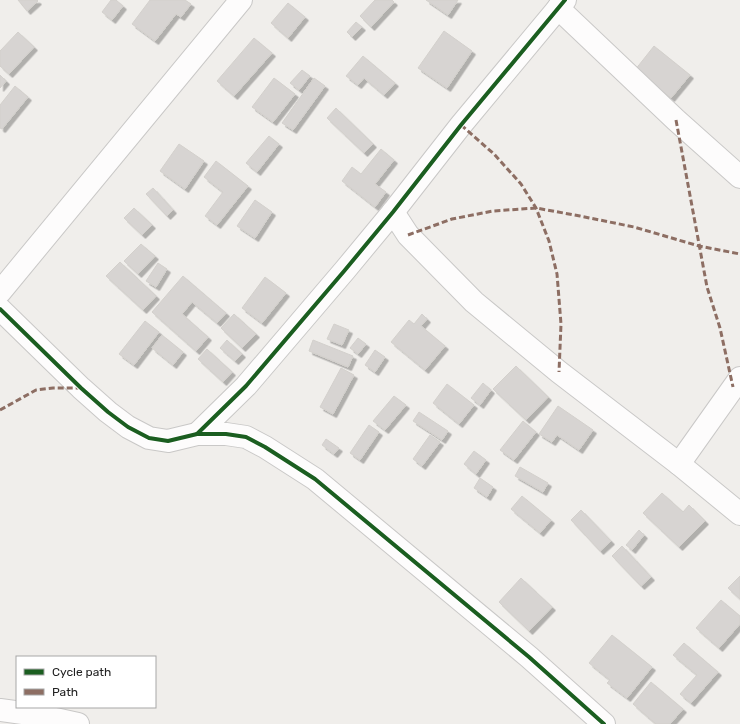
<svg xmlns="http://www.w3.org/2000/svg" width="740" height="724" font-family="Rubik,sans-serif">
<style>
.building{fill:#d7d4d2;stroke:#d3d0cc;filter:url(#shadow)}
.lines{fill:none;stroke-linecap:round;stroke-linejoin:round}
.street-casing{stroke:#c9c8c7;stroke-width:24}
.street{stroke:#fdfcfc;stroke-width:22}
.quiet{stroke:#8d6e63;stroke-width:3;stroke-dasharray:6 3;stroke-linecap:butt}
.cycleway-casing{stroke:#fff;stroke-width:6}
.cycleway{stroke:#1b5e20;stroke-width:4}
</style>
<defs>
<filter id="shadow"><feDropShadow dx="3.5" dy="3.5" stdDeviation="0" flood-color="#0004"/></filter>
</defs>
<rect width="100%" height="100%" fill="#f0eeeb"/>
<g class="building">
<path d="M18,0h19l1,1 -11,10z"/>
<path d="M111,0h5l7,6 -11,14 -10,-8z"/>
<path d="M150,0h35l6,4 -10,13 -5,-3 -21,27 -23,-17z"/>
<path d="M375,0h17l2,2 -23,25 -11,-11z"/>
<path d="M426,0h32l-10,15z"/>
<path d="M288,3l17,14 -17,21 -17,-15z"/>
<path d="M356,22l6,5 -10,10 -5,-5z"/>
<path d="M444,31l28,20 -25,37 -29,-20z"/>
<path d="M18,32l16,15 -25,27 -9,-8v-15z"/>
<path d="M254,38l18,15 -38,43 -17,-15z"/>
<path d="M654,46l36,29 -19,23 -36,-28z"/>
<path d="M363,56l32,27 -11,12 -20,-17 -6,7 -12,-9z"/>
<path d="M302,70l8,6 -11,14 -9,-7z"/>
<path d="M0,75l6,6 -6,7z"/>
<path d="M274,78l21,16 -22,28 -21,-15z"/>
<path d="M314,78l11,8 -32,44 -11,-7z"/>
<path d="M15,86l13,11 -26,32 -2,-1v-23z"/>
<path d="M336,108l37,36 -9,9 -37,-35z"/>
<path d="M269,136l10,8 -22,28 -11,-9z"/>
<path d="M179,144l25,17 -19,28 -25,-18z"/>
<path d="M381,149l13,11 -19,24 11,8 -11,15 -33,-26 10,-14 9,7z"/>
<path d="M216,161l32,25 -31,39 -12,-9 18,-24 -19,-15z"/>
<path d="M153,188l20,22 -6,6 -21,-22z"/>
<path d="M255,200l17,12 -17,26 -18,-12z"/>
<path d="M134,208l18,17 -10,10 -18,-17z"/>
<path d="M141,244l14,12 -17,18 -14,-13z"/>
<path d="M120,262l36,34 -13,14 -37,-34z"/>
<path d="M158,263l9,6 -11,18 -10,-6z"/>
<path d="M183,276l43,37 -9,10 -25,-21 -10,12 26,23 -12,14 -44,-39z"/>
<path d="M265,277l21,16 -24,30 -20,-15z"/>
<path d="M234,314l22,20 -14,14 -21,-20z"/>
<path d="M422,314l5,5 -6,7 24,20 -20,24 -34,-28 18,-22 5,4z"/>
<path d="M145,321l14,11 -25,33 -15,-11z"/>
<path d="M334,324l15,6 -7,15 -15,-6z"/>
<path d="M162,335l21,17 -10,13 -21,-17z"/>
<path d="M358,338l8,6 -8,10 -8,-6z"/>
<path d="M227,340l15,14 -7,7 -15,-13z"/>
<path d="M313,340l40,16 -5,11 -39,-16z"/>
<path d="M207,349l25,23 -9,10 -25,-23z"/>
<path d="M375,350l10,7 -10,15 -10,-7z"/>
<path d="M516,366l32,31 -22,23 -33,-31z"/>
<path d="M341,368l13,7 -21,39 -13,-7z"/>
<path d="M483,383l8,7 -11,15 -9,-7z"/>
<path d="M447,384l27,21 -15,19 -26,-21z"/>
<path d="M394,396l12,9 -21,25 -12,-9z"/>
<path d="M558,406l35,24 -14,20 -22,-15 -5,7 -13,-8z"/>
<path d="M419,412l29,19 -6,9 -29,-19z"/>
<path d="M523,421l13,11 -22,28 -14,-10z"/>
<path d="M369,425l10,7 -19,28 -10,-7z"/>
<path d="M430,435l10,7 -18,24 -9,-7z"/>
<path d="M326,439l13,9 -5,6 -12,-9z"/>
<path d="M474,451l12,9 -10,14 -12,-10z"/>
<path d="M520,467l28,16 -5,9 -28,-16z"/>
<path d="M480,478l13,9 -6,10 -13,-9z"/>
<path d="M662,493l21,19 6,-7 16,16 -26,26 -36,-34z"/>
<path d="M522,496l29,24 -11,13 -29,-24z"/>
<path d="M581,510l30,31 -11,10 -29,-31z"/>
<path d="M639,530l5,5 -12,15 -6,-5z"/>
<path d="M622,546l29,31 -10,9 -29,-30z"/>
<path d="M740,576v23l-12,-11z"/>
<path d="M521,578l31,29 -23,24 -30,-29z"/>
<path d="M721,600l19,16v8l-21,24 -23,-20z"/>
<path d="M612,635l40,32 -25,31 -20,-15 3,-3 -21,-17z"/>
<path d="M684,643l34,29 -27,31 -11,-9 17,-19 -24,-20z"/>
<path d="M651,682l32,27 -13,15h-14l-23,-20z"/>
</g>
<g class="lines">
<defs>
<g id="street">
<path d="M558,8l118,112 64,57"/>
<path d="M393,212l15,23 66,67 85,70 120,92 61,50"/>
<path d="M0,292l241,-292"/>
<path d="M0,309l81,79 27,24 20,15 21,11 19,3 29,-7h29l20,3 19,10 50,32 214,178 75,67"/>
<path d="M197,434l49,-48 99,-116 48,-58 68,-87 104,-125"/>
<path d="M679,464l61,-86"/>
<path d="M0,710l37,5 41,9"/>
</g>
</defs>
<use href="#street" class="street-casing"/>
<use href="#street" class="street"/>
<g class="quiet">
<path d="M676,120l31,167 13,41 13,59"/>
<path d="M461,125l33,29 27,30 15,24 13,33 8,33 4,50 -2,48"/>
<path d="M408,235l44,-16 41,-8 43,-3 44,8 54,11 65,19 41,8"/>
<path d="M0,410l36,-20 17,-2h28"/>
</g>
<defs>
<g id="cycleway">
<path d="M0,309l81,79 27,24 20,15 21,11 19,3 29,-7h29l20,3 19,10 50,32 214,178 75,67"/>
<path d="M197,434l49,-48 99,-116 48,-58 68,-87 104,-125"/>
</g>
</defs>
<use href="#cycleway" class="cycleway-casing"/>
<use href="#cycleway" class="cycleway"/>
</g>
<rect x="16" y="656" width="140" height="52" fill="#ffffff" stroke="#a7a7a7"/>
<rect x="24" y="669" width="20" height="6" fill="#1b5e20" stroke="#a7a7a7"/>
<text x="52" y="676" font-size="12" fill="#222222">Cycle path</text>
<rect x="24" y="689" width="20" height="6" fill="#8d6e63" stroke="#a7a7a7"/>
<text x="52" y="696" font-size="12" fill="#222222">Path</text>
</svg>
